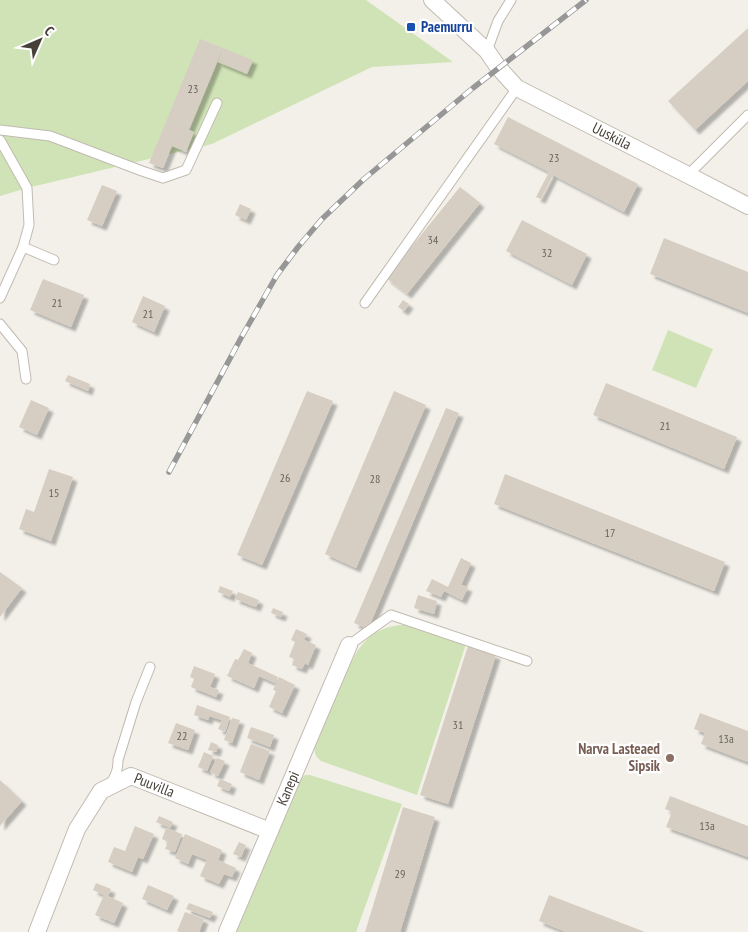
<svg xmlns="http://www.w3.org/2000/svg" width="748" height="932" font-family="'PT Sans Narrow',sans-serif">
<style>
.green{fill:#d0e3b6}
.building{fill:#d7cec3;filter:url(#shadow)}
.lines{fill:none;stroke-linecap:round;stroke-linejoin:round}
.lane-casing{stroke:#c1bab0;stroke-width:11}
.street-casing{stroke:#c1bab0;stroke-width:18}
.lane{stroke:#fff;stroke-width:9}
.street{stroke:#fff;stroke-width:16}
.rail-casing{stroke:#979797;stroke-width:5.5}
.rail{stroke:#fff;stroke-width:4;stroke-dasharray:11;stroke-linecap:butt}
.transit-dot{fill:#1a4fb4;stroke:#fff;stroke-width:2}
.education-dot{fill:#8d6e63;stroke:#fff;stroke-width:2}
.labels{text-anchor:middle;stroke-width:4.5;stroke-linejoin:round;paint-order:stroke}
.number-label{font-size:12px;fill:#6a645b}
.transit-label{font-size:15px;font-weight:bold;fill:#164399;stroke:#fff;text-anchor:start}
.street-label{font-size:15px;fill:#464038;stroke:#fff}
.education-label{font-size:15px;font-weight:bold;fill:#785e54;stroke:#fff;text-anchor:end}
</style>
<defs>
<filter id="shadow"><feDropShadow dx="4.5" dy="4.5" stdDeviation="1" flood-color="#0004"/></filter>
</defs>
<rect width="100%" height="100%" fill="#f3f0e9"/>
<g class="green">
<path d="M0,0h366l87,62 -81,5 -160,77 -185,44 -27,8z"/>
<path d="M668,330l45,19 -17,39 -44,-18z"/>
<path d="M413,624l53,20 -49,151 -96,-34c-6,-5 -7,-8 -6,-16 8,-18 16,-36 23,-54 9,-19 16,-42 34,-56 13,-9 26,-10 41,-11z"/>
<path d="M305,775h5l92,29 -46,128h-122l65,-151z"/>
</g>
<g class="building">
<path d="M748,28v53l-53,49 -27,-29z"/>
<path d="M200,39l23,9 -34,82 5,2 -8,20 -14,-6 -9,22 -14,-5z"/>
<path d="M223,48l30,12 -6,14 -29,-12z"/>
<path d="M508,117l130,67 -14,28 -71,-37 -12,24 -5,-2 13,-25 -55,-28z"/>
<path d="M102,185l15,6 -15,35 -15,-6z"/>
<path d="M460,187l20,16 -73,91 -21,-16z"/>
<path d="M240,204l11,5 -5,11 -11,-5z"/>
<path d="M522,220l65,34 -15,31 -66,-34z"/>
<path d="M664,238l84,34v41l-98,-39z"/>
<path d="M43,279l41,16 -13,32 -41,-17z"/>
<path d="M143,296l22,10 -11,26 -22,-10z"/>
<path d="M403,300l6,4 -5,7 -6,-4z"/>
<path d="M68,375l22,9 -2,7 -23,-10z"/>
<path d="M606,383l131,54 -13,32 -131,-54z"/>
<path d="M307,391l26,10 -71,164 -25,-10z"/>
<path d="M394,391l32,14 -70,163 -31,-14z"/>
<path d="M31,400l18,8 -12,27 -18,-8z"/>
<path d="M446,408l13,5 -91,216 -14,-6z"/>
<path d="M49,469l24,8 -22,64 -32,-12 7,-20 8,3z"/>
<path d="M505,474l220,88 -11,29 -220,-87z"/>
<path d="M461,558l10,5 -10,22 7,2 -6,13 -18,-9 -3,6 -15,-6 6,-12 16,8z"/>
<path d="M0,572l22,16 -22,29z"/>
<path d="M220,586l13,5 -3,6 -12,-5z"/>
<path d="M238,592l21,8 -3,7 -21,-8z"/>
<path d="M418,595l19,6 -3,13 -20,-6z"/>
<path d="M273,608l10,4 -2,5 -10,-4z"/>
<path d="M296,629l11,5 -3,6 12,5 -8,20 -3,-2 -3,6 -10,-4 2,-6 -5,-2 6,-15 -4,-2z"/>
<path d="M468,646l28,9 -48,149 -28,-9z"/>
<path d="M244,649l8,4 -4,10 30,14 -3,6 -16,-7 -5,12 -27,-12 8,-17 3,1z"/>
<path d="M194,666l21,8 -5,13 9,3 -3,7 -25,-10 3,-8 -4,-2z"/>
<path d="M279,677l16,8 -13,28 -13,-6 7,-16 -3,-1z"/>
<path d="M197,705l33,12 -5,15 -7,-3 4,-9 -13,-4 -1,4 -14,-5z"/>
<path d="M700,713l48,18v31l-47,-18 4,-11 -11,-4z"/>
<path d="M232,718l8,2 -8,23 -8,-3z"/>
<path d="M176,723l19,7 -7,20 -20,-7z"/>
<path d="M251,727l23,8 -4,12 -23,-9z"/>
<path d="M211,742l7,3 -2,7 -8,-2z"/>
<path d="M251,744l19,7 -11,29 -19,-8z"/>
<path d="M204,752l9,4 -6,15 -9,-4z"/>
<path d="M217,758l8,3 -7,15 -8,-4z"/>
<path d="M220,779l12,5 -3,7 -12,-5z"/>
<path d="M0,780l22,21 -22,25z"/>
<path d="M670,796l78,30v31l-82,-30 6,-15 -7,-3z"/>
<path d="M403,807l32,10 -35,115h-35z"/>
<path d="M159,816l14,6 -3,6 -14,-6z"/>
<path d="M135,826l19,8 -11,25 -5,-2 -6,15 -24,-10 6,-15 11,4z"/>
<path d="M166,828l16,6 -7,18 -10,-3 3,-7 -6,-3z"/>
<path d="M185,834l37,16 -4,10 18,8 -4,9 -8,-3 -5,10 -19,-8 7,-16 -15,-6 -4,10 -13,-6z"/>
<path d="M239,842l7,3 -5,12 -8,-3z"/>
<path d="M96,883l15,6 -3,7 15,7 -9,20 -19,-8 9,-20 -11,-5z"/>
<path d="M148,885l26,11 -7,14 -25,-11z"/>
<path d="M549,895l96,37h-79l-27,-11z"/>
<path d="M189,903l24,9 -3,6 -24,-9z"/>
<path d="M185,912l19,7 -5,13h-19l-3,-1z"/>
</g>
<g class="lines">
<defs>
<g id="lane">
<path d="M487,51l11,-30 13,-21"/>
<path d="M0,130l50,6 92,35 21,7 23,-8 31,-67"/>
<path d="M0,140l27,48 2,37 -6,22 -23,51"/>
<path d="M688,175l60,-60"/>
<path d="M23,247l31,13"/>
<path d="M365,303l152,-215"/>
<path d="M0,324l22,27 4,28"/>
<path d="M349,645l42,-30 136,46"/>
<path d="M111,783c5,-8 7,-13 7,-23l18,-58 14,-35"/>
</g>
<g id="street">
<path id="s1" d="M432,0l55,51 11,16 19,21 171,87 60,31"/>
<path id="s2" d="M37,932l40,-103 24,-38 30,-15 139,55"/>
<path id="s3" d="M227,932l122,-287"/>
</g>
</defs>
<use href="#lane" class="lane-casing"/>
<use href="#street" class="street-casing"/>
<use href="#lane" class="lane"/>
<use href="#street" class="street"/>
<defs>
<path id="rail" d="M169,472l72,-134 36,-63 21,-28 24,-28 42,-40 109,-91 113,-88"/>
</defs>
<use href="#rail" class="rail-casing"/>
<use href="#rail" class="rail"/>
</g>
<rect class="transit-dot" x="406" y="22" width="10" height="10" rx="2.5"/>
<circle class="education-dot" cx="670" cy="758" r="5"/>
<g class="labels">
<g class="number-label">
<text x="193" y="93">23</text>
<text x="554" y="162">23</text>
<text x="433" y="244">34</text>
<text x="547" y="257">32</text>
<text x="57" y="307">21</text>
<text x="148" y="318">21</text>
<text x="665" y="430">21</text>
<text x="285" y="482">26</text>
<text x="375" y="483">28</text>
<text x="54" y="497">15</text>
<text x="610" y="537">17</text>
<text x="458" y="729">31</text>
<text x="182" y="740">22</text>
<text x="726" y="743">13a</text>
<text x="707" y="830">13a</text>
<text x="400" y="878">29</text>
</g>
<g class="transit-label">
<text x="421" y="32">Paemurru</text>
</g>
<g class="street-label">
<text dy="5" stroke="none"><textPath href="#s1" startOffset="229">Uusküla</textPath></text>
<text dy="5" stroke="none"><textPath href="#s2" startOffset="214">Puuvilla</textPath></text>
<text dy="5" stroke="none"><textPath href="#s3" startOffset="156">Kanepi</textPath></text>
</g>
<g class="education-label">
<text x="660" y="754">Narva Lasteaed<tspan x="660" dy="17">Sipsik</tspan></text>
</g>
</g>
<g transform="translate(40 40) rotate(45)" stroke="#ffffff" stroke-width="4" paint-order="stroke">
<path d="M0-4L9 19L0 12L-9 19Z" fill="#464038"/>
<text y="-8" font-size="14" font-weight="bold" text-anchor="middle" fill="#464038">С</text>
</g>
</svg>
